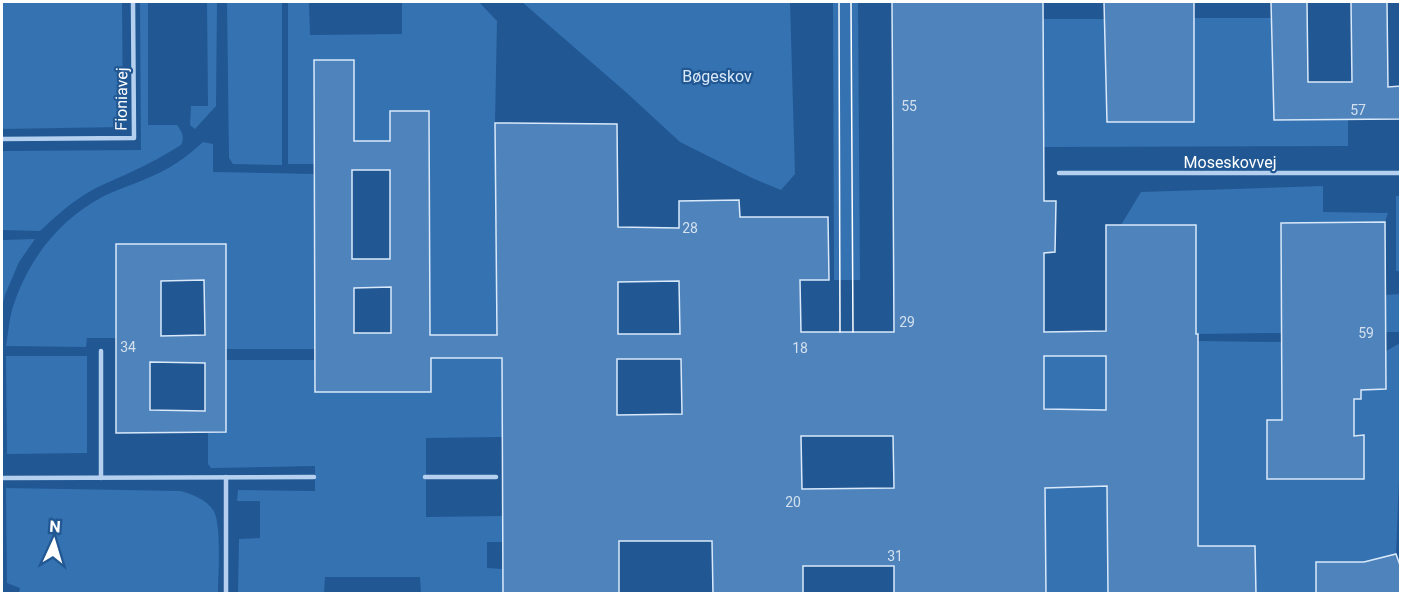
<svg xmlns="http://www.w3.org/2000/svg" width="1402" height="595" font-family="Roboto,sans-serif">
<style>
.green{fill:#3572b1}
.building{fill:#4e83bb;stroke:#d9e9fa;stroke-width:1.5;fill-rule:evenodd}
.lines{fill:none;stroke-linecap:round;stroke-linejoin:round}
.lane{stroke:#b4d0ee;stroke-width:4.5}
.tram{stroke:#fff;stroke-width:1.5}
.labels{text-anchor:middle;stroke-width:4.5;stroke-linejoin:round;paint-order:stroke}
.number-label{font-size:14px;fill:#d3e0ee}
.park-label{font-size:16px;fill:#d9e9fa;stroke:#215793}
.street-label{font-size:16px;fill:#fff;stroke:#215793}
</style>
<rect width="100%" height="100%" fill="#215793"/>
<g class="green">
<path d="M2,2h120l1,125 -121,2z"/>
<path d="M140,2h8v123h29c5,7 8,12 4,20 -16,10 -32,19 -50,27 -16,8 -32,13 -47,23 -16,10 -30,23 -44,36l-38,-1v-79l139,-1z"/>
<path d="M207,2h10l-1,104 -21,23 -5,-4 1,-19h17z"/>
<path d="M227,2h55v163l-49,-1 -4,-6z"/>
<path d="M288,2h21l1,33 92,-1v-32h77l18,19 -2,102 2,212h-67l-1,-224h-38l-1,30h-36v-81h-39v104h-27z"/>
<path d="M522,2h268l5,172 -14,16 -29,-12 -72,-36 -52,-48z"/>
<path d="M833,2h25l2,278h-26z"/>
<path d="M1194,18h77l3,102 74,-1v27l-305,1v-128h61l3,103h87z"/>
<path d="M203,142l10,2v28l102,2v175h-89l-1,-105h-109v94h-29l-1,9 -80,-1c2,-12 3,-25 6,-36 15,-49 46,-90 92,-114 19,-9 40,-15 59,-25 15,-8 28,-18 40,-29z"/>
<path d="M1323,186v26l65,1 -3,9 -103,111 -86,1v-109h-75l20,-33z"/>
<rect x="1396" y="196" width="4" height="75"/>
<path d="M35,239l-16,23 -14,33 -3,12v-67z"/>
<path d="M1400,294v38h-14l-1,-37z"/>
<path d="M1198,341l84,1 79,48 25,-1v-38l14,-8v135l-1,1 -3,75 -35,9 -45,-1v31l-60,1 -1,-48h-38l-19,48z"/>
<path d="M6,356h81v97l-80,1z"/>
<path d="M1044,356h62l2,237h-62l-1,-105 29,-78 -30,-1z"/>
<path d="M431,358h71l1,79 -77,1v79l77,-1v26h-16v26l16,1v24h-82l-1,-16h-95l-1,16h-86l1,-54 21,-1v-37h-23l1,-11 77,1v-25l-104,2 -3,-4v-32h18v-72h89l1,32h114z"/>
<path d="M6,488l175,3c12,4 25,8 32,19 9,12 5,66 5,83h-199l1,-5 -13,-5z"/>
</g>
<g class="building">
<path d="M892,2h151l1,199h12l-1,51 -11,1v79l62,-1v-106h90v109h2v212h57l1,48h-148l-1,-108 -62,2 1,106h-152v-28h-91v28h-90l-1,-53h-93v53h-116l-1,-236h-71v34h-116l-1,-332h40v81h36v-30h39l1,224h67l-2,-212 122,1 1,103 61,1v-27l60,-1 1,17h88l1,63h-29l1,52h93zM352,170h38v89h-38zM679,281l1,53h-62v-52zM391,287v46h-37v-45zM1044,356h62v54l-62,-1zM617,359h64l1,55 -65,1zM801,436h92l1,52 -92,1z"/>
<path d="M1104,2h90v120h-87z"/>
<path d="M1271,2h36l1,80h44l-1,-80h36l1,85 13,-1v33l-127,1z"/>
<path d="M1385,222l1,167 -25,1v9h-7v37l10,-1v44h-97v-59h15l-1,-197z"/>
<path d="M116,244h110v188l-110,1zM204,280l1,55 -44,1v-55zM150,362l55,1v48l-55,-1z"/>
<path d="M1396,554l5,14v26h-85v-32h48z"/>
</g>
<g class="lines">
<g class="lane">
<path d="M2,139l132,-1 -1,-136"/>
<path d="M1059,173h341"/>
<path d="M226,477v117"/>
<path d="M425,477h71"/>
<path d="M2,478l312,-1"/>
<path d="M101,478v-127"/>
</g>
<g class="tram">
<path d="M839,2l1,330"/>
<path d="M851,2l2,330"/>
</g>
</g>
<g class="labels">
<g class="number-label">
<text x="909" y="111">55</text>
<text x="1358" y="115">57</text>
<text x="690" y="233">28</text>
<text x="907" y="327">29</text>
<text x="1366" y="338">59</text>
<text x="128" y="352">34</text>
<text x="800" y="353">18</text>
<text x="793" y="507">20</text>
<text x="895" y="561">31</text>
</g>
<g class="park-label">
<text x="717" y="82">Bøgeskov</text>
</g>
<g class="street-label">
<text transform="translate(121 99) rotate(-89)" y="6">Fioniavej</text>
<text x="1230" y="168">Moseskovvej</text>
</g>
</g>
<rect width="1402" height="595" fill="none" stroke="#ffffff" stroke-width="6"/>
<g transform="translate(54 541) rotate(4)" stroke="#215793" stroke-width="4.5" paint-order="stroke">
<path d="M0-4.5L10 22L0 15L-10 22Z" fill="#ffffff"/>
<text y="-9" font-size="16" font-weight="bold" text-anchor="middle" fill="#ffffff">N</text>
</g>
</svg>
